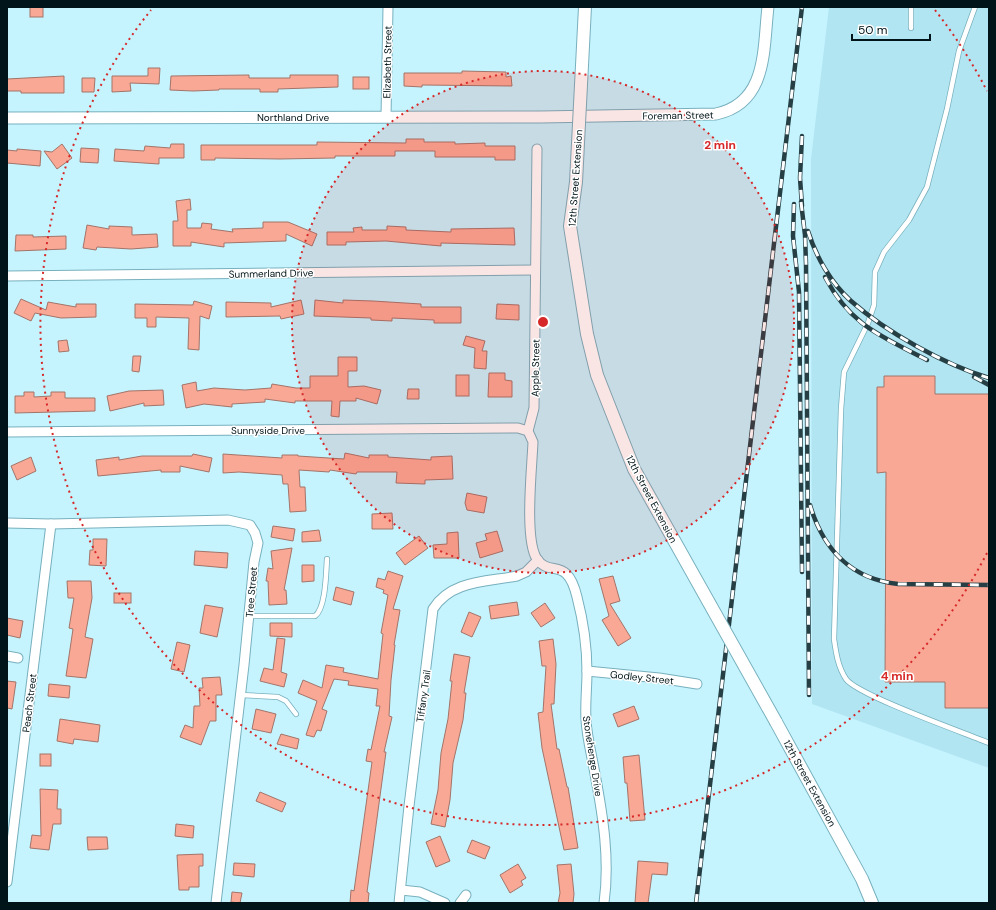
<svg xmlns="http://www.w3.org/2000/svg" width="996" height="910" font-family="'DM Sans',sans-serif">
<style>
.built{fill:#b1e5f2}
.building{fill:#f9a895;stroke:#a37469}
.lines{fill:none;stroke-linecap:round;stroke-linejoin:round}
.service-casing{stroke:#77b0bd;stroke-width:6}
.minor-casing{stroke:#77b0bd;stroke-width:11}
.tertiary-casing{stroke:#77b0bd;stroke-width:13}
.secondary-casing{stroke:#77b0bd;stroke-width:14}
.service{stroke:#fff;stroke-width:4.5}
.minor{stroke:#fff;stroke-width:9}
.tertiary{stroke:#fff;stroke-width:11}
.secondary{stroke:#fff;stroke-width:12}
.rail-casing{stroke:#263f45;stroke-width:4.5}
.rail{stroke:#fff;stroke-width:3;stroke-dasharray:9;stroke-linecap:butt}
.secondary-bridge-casing{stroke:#77b0bd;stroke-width:14;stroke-linecap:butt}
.secondary-bridge{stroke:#fff;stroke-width:12}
.ring{fill:none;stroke:#d62828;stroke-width:2;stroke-dasharray:2 4}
.labels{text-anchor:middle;stroke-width:3;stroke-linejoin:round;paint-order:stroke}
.street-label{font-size:10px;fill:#001419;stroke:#fff}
.centre{fill:#d62828;stroke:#fff;stroke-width:2}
.ring-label{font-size:12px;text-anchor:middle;font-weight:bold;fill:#d62828;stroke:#fff;stroke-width:3;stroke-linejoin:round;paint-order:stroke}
</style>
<rect width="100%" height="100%" fill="#c5f4ff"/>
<path class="built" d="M829,7h160v761l-177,-64 -1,-545z"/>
<g class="building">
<rect x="30" y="7" width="13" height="10"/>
<path d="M148,68h12l-1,16 -29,-1 1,8 -19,1v-16h36z"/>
<path d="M462,71l44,1v5l5,-1 1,10 -90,-1v2l-18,-1v-13h58z"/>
<path d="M249,75v3h41v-3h48v12l-60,2v3h-18v-3h-41v1l-26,1 -23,-1 1,-14z"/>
<path d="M64,76v17h-43v-2h-14v-12z"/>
<rect x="353" y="77" width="16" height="12"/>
<path d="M82,78h13l-1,14h-12z"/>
<path d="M406,139h18v3h31v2l30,-1v3h30v14h-20v-3h-60v-6h-40v5h-60v2l-55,1 -65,-1v2h-14v-15h116v-3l89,1z"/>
<path d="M62,144l10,14 -15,11 -13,-18 8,1z"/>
<path d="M171,144h13v14h-25v6l-45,-3 1,-12 29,2 1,-5 25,2z"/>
<path d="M81,148l18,1 -1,14 -18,-1z"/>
<path d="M17,149l24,2 -1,15 -33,-3v-13l10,1z"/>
<path d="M190,199l1,11h-4v18h14l1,-5 10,1 -1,5 22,3 -1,-3 31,-1v-6h25l29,12 -5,12 -26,-12v7l-62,2v4l-33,-5v4h-18v-25h5l-2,-20z"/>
<path d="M87,225l22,4v-3l23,1v8l25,-1 1,13 -27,2 -34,-2 -1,3 -13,-2z"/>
<path d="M387,226l19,1v3l45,2v-3l63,-1 1,17 -74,-2v3l-55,-5 -40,1v3h-19v-13h27l-1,-4 9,-1v3h25z"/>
<path d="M16,235h17v2l33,-1v13l-51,2z"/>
<path d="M21,299l25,11 2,-8 28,5v-3h20v13l-35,1 -26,-5 -4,8 -17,-8z"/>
<path d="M301,300l3,14 -23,5 -1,-3 -54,1v-15l45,1v4z"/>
<path d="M315,300l28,3v-3l30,1 48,3v3h40v16h-27v-3l-42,-2v3l-21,-1v-2l-57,-2z"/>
<path d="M194,301l18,5 -3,13 -9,-3 -1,34 -11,-1 1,-31 -33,-1v10h-9v-9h-12v-14l58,1z"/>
<path d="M497,304l22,1v15l-23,-1z"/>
<path d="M466,336l19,5 -3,10h5l-1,18 -12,-1 1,-20 -12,-3z"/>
<path d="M67,340l2,11 -10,1 -1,-11z"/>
<path d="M133,356h8l-2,16 -7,-1z"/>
<path d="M338,357h19v14h-9v16l16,-1 17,4 -4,14 -21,-6v3h-16l-1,16 -8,-1 1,-15h-37v2l-30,-4v3l-33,2v3l-28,-3 -18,4 -4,-23 14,-3 1,9 17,-3 31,2 26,-2 1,-4 24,4h14v-12h28z"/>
<path d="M489,373h16v7l7,1v16h-24z"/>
<rect x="456" y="375" width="13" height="21"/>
<path d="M884,376h51v18h54v314h-44v-26h-60l1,-210 -9,1v-86h7z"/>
<path d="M408,389h11v10h-12z"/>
<path d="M163,390l1,15 -20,1v-3l-34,8 -3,-15 22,-5z"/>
<path d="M24,392h10v5l17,-1v-4h14v6h30v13l-80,2v-17h9z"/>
<path d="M345,453l24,5v-3h19v2l43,3v-3l21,-1 1,23 -28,1v4l-29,-1 1,-11h-40l-1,2 -26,-4 -1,2 -30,-2 1,17h5l1,24 -16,1 -2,-28h-5l-1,-9 -43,-3 -16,1v-19l59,4v-3h16v1l46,3z"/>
<path d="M193,454l19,4 -3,14 -29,-6v6h-19v-2l-63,6 -2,-16 23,-3v3l23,-4h50z"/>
<path d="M31,457l5,14 -19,9 -6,-14z"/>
<path d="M467,493l20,4 -3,16 -17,-3 -2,-7z"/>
<path d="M392,513l1,16h-21v-15z"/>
<path d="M273,526l22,3 -2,12 -22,-4z"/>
<path d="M319,530l2,11 -19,1v-10z"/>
<path d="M497,531l6,20 -23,7 -4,-15 11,-3 -2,-6z"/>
<path d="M458,532l1,26h-25l-1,-13 14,-1v-11z"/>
<path d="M419,536l9,12 -23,17 -9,-12z"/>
<path d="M93,539h14l-1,27 -17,-1 1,-15h3z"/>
<path d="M292,548l-8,42h2l1,14 -18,1 -1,-24h-2l2,-13 5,1 -2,-18z"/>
<path d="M195,551l33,2 -1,15 -33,-3z"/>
<path d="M302,565h12v16l-12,1z"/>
<path d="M388,571l15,5 -10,33 7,1 -6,35h1l-4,35 -2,36 3,1 -8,35h2l-19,140 2,1 -1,10h-18l1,-13 3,1 18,-129 -6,-1 2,-12 3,1 9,-44h-4l2,-17 -30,-4 1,-4 -15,-2 -12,30 5,2 -6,20 -4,-1 -3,7 -8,-2 11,-34 -19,-8 5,-13 19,8 4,-23 18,3 -1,4 35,7 5,-45 -2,-1 7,-38 -5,-2 1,-3 -8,-3 2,-9 7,2z"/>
<path d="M613,576l7,25 -10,3 21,34 -13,8 -16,-26 7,-4 -10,-37z"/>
<path d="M67,581h24l1,17 -7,39 8,2 -7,39 -20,-2 7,-47 -4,-1 5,-30h-6z"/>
<path d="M336,587l18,5 -3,13 -18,-5z"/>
<rect x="114" y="593" width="17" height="10"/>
<path d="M517,602l2,13 -28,4 -2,-13z"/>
<path d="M545,603l10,15 -14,9 -10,-14z"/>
<path d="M205,605l18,3 -6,29 -17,-4z"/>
<path d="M469,612l12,5 -9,20 -11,-5z"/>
<path d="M7,618l16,3 -3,17 -13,-3z"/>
<path d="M270,623h22v14l-22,-1z"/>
<path d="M277,638l8,1 -4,33 6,2 -3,13 -24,-6 4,-13 9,2z"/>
<path d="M553,639l3,25 -2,40h-3l6,45h2l8,38h1l10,61 -14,2 -22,-102 -4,-35 5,-1 3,-46h-4l-3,-25z"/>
<path d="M177,642l13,3 -6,27 -13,-3z"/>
<path d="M454,654l16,3 -6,36h2l-3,27 -10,43 -3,37 -5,27 -14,-3 7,-34 3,-37 7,-34 4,-38h-2z"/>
<path d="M220,677l2,18h-6v26h-6l-9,24 -21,-8 5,-12 8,3 1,-22h6l-1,-18h4l-1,-10z"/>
<path d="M7,681l9,1 -4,27 -5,-1z"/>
<path d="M49,684l21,2 -1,12 -21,-2z"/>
<path d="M634,706l5,13 -21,8 -5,-13z"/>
<path d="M256,709l20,5 -5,19 -19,-4z"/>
<path d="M60,719l40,6 -2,17 -24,-3 -1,5 -16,-3z"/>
<path d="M281,734l18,5 -2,10 -20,-5z"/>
<rect x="40" y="754" width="11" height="12"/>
<path d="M639,755l6,65 -15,1 -3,-38h-2l-2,-26z"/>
<path d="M40,789l18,1 -1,19h4v15h-8l-4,26 -19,-2 2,-13 9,1z"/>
<path d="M260,792l26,11 -4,9 -26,-11z"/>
<path d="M176,824l18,2 -1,12 -18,-2z"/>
<path d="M440,836l10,25 -14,6 -10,-25z"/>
<path d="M87,837h20l1,12 -20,1z"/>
<path d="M472,840l18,7 -5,12 -18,-7z"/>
<path d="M203,854v12h-4v21h-10v3h-10l-2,-35z"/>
<path d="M638,861l30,2 -1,12 -15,-1 -4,29h-13z"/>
<path d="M234,863l21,1 -1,13 -21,-2z"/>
<path d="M518,864l8,14 -5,3 2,4 -13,8 -10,-18z"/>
<path d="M571,864l3,30 -1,9h-15l2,-10 -3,-28z"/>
<path d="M232,892l10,1 -2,10 -9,-1z"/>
</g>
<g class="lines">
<defs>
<g id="service">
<path d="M975,7l-16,44 -12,58 -20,78 -18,33 -25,32 -9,20 -1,33 -6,18 -24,49 -3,37 -7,230c2,14 4,28 12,40 11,16 119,54 143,64"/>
<path d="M911,28v-21"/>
<path d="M249,616h66c11,-8 11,-44 12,-57"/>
<path d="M241,695l37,2 8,4 10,13"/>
</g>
<g id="minor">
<path d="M386,117l2,-110"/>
<path d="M537,149l-3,259 -6,23 5,11c-1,25 -9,98 4,117 13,19 30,-4 40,38 6,23 10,51 10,75 0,16 -2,32 -1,48 1,18 6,36 9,54 8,42 15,86 9,129"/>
<path d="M7,276l528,-6"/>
<path d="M7,432l511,-4 10,3"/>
<path d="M7,523l44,1 177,-4 22,5 5,8 3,10 -4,19 -10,103 -28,238"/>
<path d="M7,656l11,2"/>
<path d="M587,671l72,7 38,6"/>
<path d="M7,882l44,-358"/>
<path d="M401,890l19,2 25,11"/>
<path d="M399,903l10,-97 24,-197c18,-29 54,-27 84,-33l9,-4 12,-12"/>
<path d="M460,903l6,-8"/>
</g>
<path id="tertiary" d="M7,118l533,-1 176,-3c52,-11 47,-65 52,-107"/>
<path id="secondary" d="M776,722l86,157 10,24"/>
</defs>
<use href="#service" class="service-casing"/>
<use href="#minor" class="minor-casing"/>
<use href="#tertiary" class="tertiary-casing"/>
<use href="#secondary" class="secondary-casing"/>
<use href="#service" class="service"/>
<use href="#minor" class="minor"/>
<use href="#tertiary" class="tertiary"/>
<use href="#secondary" class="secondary"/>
<defs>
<g id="rail">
<path d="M802,136l-2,42 2,28"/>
<path d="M801,202l4,33 1,29 3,431"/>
<path d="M794,204l-1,32 6,56 3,280"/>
<path d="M808,231c8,26 23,52 43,70 35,31 94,64 138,77"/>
<path d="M825,277c26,49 56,59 102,83"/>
<path d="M974,377l15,8"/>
<path d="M810,505c13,44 41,74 88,79l91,1"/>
<path d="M696,903l106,-896"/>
</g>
</defs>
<use href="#rail" class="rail-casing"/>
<use href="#rail" class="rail"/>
<defs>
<path id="secondary-bridge" d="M585,7l-9,175 -6,44 17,108 10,41 37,94 142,253"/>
</defs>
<use href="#secondary-bridge" class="secondary-bridge-casing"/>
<use href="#secondary-bridge" class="secondary-bridge"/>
</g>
<circle cx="543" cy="322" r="251" fill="#d62828" fill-opacity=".12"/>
<g class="ring">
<circle cx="543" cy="322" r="251"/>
<path d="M987 553A501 501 0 1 1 151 10M935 10A501 501 0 0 1 987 91"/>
</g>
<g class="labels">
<g class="street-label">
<text transform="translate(387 62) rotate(-89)" y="4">Elizabeth Street</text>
<text transform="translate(678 115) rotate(-1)" y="4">Foreman Street</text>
<text x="293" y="121">Northland Drive</text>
<text transform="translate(575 178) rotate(-86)" y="4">12th Street Extension</text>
<text transform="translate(271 273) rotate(-1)" y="4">Summerland Drive</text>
<text transform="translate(535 368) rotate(-89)" y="4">Apple Street</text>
<text x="268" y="434">Sunnyside Drive</text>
<text transform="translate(652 499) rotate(62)" y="4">12th Street Extension</text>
<text transform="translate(251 592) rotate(-85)" y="4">Tree Street</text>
<text transform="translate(642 677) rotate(6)" y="4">Godley Street</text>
<text transform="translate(423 696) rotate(-82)" y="4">Tiffany Trail</text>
<text transform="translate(29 703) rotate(-83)" y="4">Peach Street</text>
<text transform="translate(593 756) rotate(81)" y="4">Stonehenge Drive</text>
<text transform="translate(810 783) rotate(61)" y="4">12th Street Extension</text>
</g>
</g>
<circle cx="543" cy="322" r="6" class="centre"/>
<g class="ring-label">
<text x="720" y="149">2 min</text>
<text x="897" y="680">4 min</text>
</g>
<rect width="996" height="910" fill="none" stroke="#001419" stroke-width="16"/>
<path d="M852 34v6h78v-6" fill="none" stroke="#001419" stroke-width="2"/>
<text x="858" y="34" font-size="12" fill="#001419" stroke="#ffffff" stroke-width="3" paint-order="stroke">50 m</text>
</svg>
